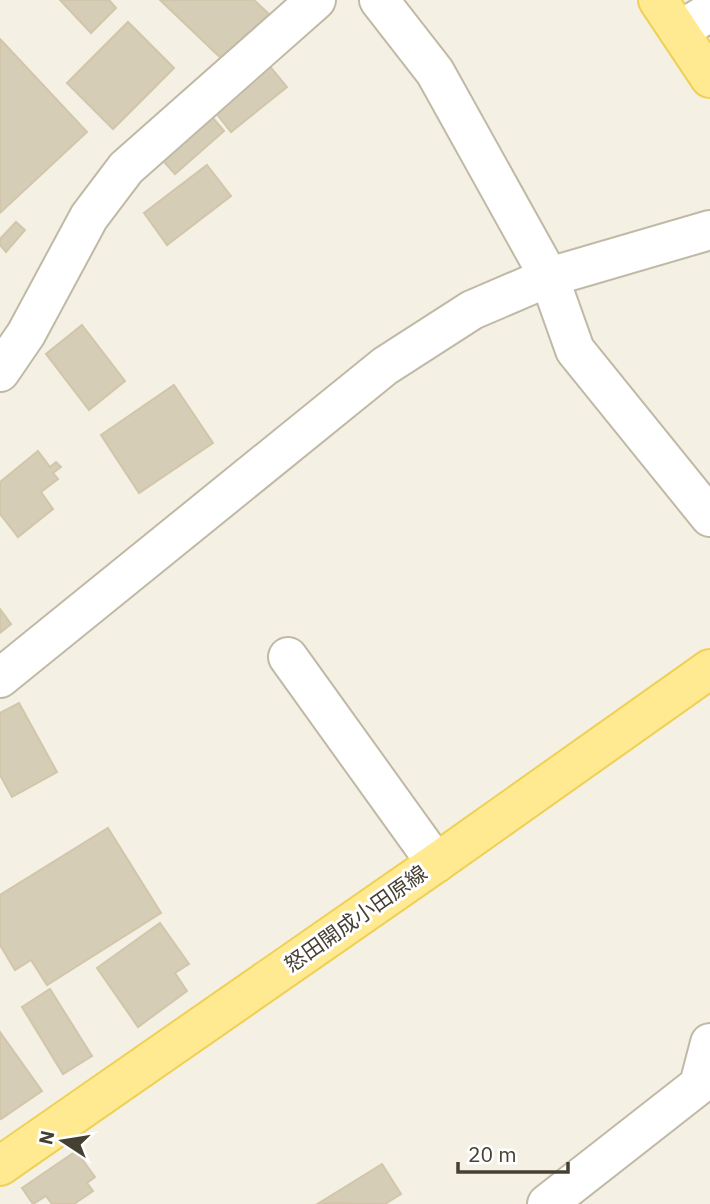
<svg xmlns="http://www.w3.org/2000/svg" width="710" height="1204" font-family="'IBM Plex Sans','Noto Sans JP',sans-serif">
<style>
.building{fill:#d6cdb7;stroke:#d2c6aa;stroke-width:2}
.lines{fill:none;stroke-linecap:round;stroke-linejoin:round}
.minor-casing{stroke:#c0b9a5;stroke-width:42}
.major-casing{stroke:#f0d054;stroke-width:42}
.minor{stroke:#fff;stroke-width:38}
.major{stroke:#ffea91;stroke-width:38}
.labels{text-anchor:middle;stroke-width:6;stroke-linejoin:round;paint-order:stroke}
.street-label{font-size:21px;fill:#464033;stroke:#fff}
</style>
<rect width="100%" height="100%" fill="#f4f0e3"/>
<g class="building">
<path d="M60,0h49l7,8 -25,25z"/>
<path d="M160,0h94l15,14 -44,48z"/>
<path d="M128,22l46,46 -61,61 -46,-46z"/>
<path d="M0,39l87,93 -87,81z"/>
<path d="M267,63l20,24 -56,45 -19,-24z"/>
<path d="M206,110l18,21 -49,43 -18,-20z"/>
<path d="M207,165l24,31 -64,49 -23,-32z"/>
<path d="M16,222l9,8 -19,22 -6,-7v-6z"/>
<path d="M82,325l43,56 -36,29 -43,-56z"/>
<path d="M174,385l39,58 -74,50 -38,-58z"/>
<path d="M38,451l12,16 6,-5 5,5 -8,6 5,6 -17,13 12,17 -35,28 -18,-23v-32z"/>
<path d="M0,609l11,15 -11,9z"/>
<path d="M19,703l38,69 -45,25 -12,-22v-62z"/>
<path d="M108,828l53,85 -114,72 -16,-25 -16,10 -15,-25v-50z"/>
<path d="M160,923l29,41 -14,9 12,18 -49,36 -41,-59z"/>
<path d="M50,989l42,67 -29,18 -41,-67z"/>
<path d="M0,1032l42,59 -41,28 -1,-2z"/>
<path d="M76,1151l19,26 -8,6 6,8 -19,13h-22l-6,-8 -13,8 -11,-16z"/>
<path d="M382,1164l19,30 -16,10 -66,-1z"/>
</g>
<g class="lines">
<defs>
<g id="minor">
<path d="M379,0l56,72 114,205 26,73 135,167"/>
<path d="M679,31l31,-19"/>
<path d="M0,372l26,-38 63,-117 37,-49 190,-168"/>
<path d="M288,657l148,206"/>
<path d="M0,678l385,-312 87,-56 77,-33 161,-47"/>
<path d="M547,1204l152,-119 11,-42"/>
</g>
<g id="major">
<path d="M658,0l52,78"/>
<path d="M0,1166l436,-303 274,-194"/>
</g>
</defs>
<use href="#minor" class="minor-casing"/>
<use href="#major" class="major-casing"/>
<use href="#minor" class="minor"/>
<use href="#major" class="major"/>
</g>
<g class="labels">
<g class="street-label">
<text transform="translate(356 919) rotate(-35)" y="7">怒田開成小田原線</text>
</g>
</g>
<g transform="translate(63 1141) rotate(282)" stroke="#ffffff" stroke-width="5" paint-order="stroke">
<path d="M0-5L12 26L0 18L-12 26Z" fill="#464033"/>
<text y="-10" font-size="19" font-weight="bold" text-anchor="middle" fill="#464033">N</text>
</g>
<path d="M458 1162v10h110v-10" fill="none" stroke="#464033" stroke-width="3.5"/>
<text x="468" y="1162" font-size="21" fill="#464033" stroke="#ffffff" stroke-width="5" paint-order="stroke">20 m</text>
</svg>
